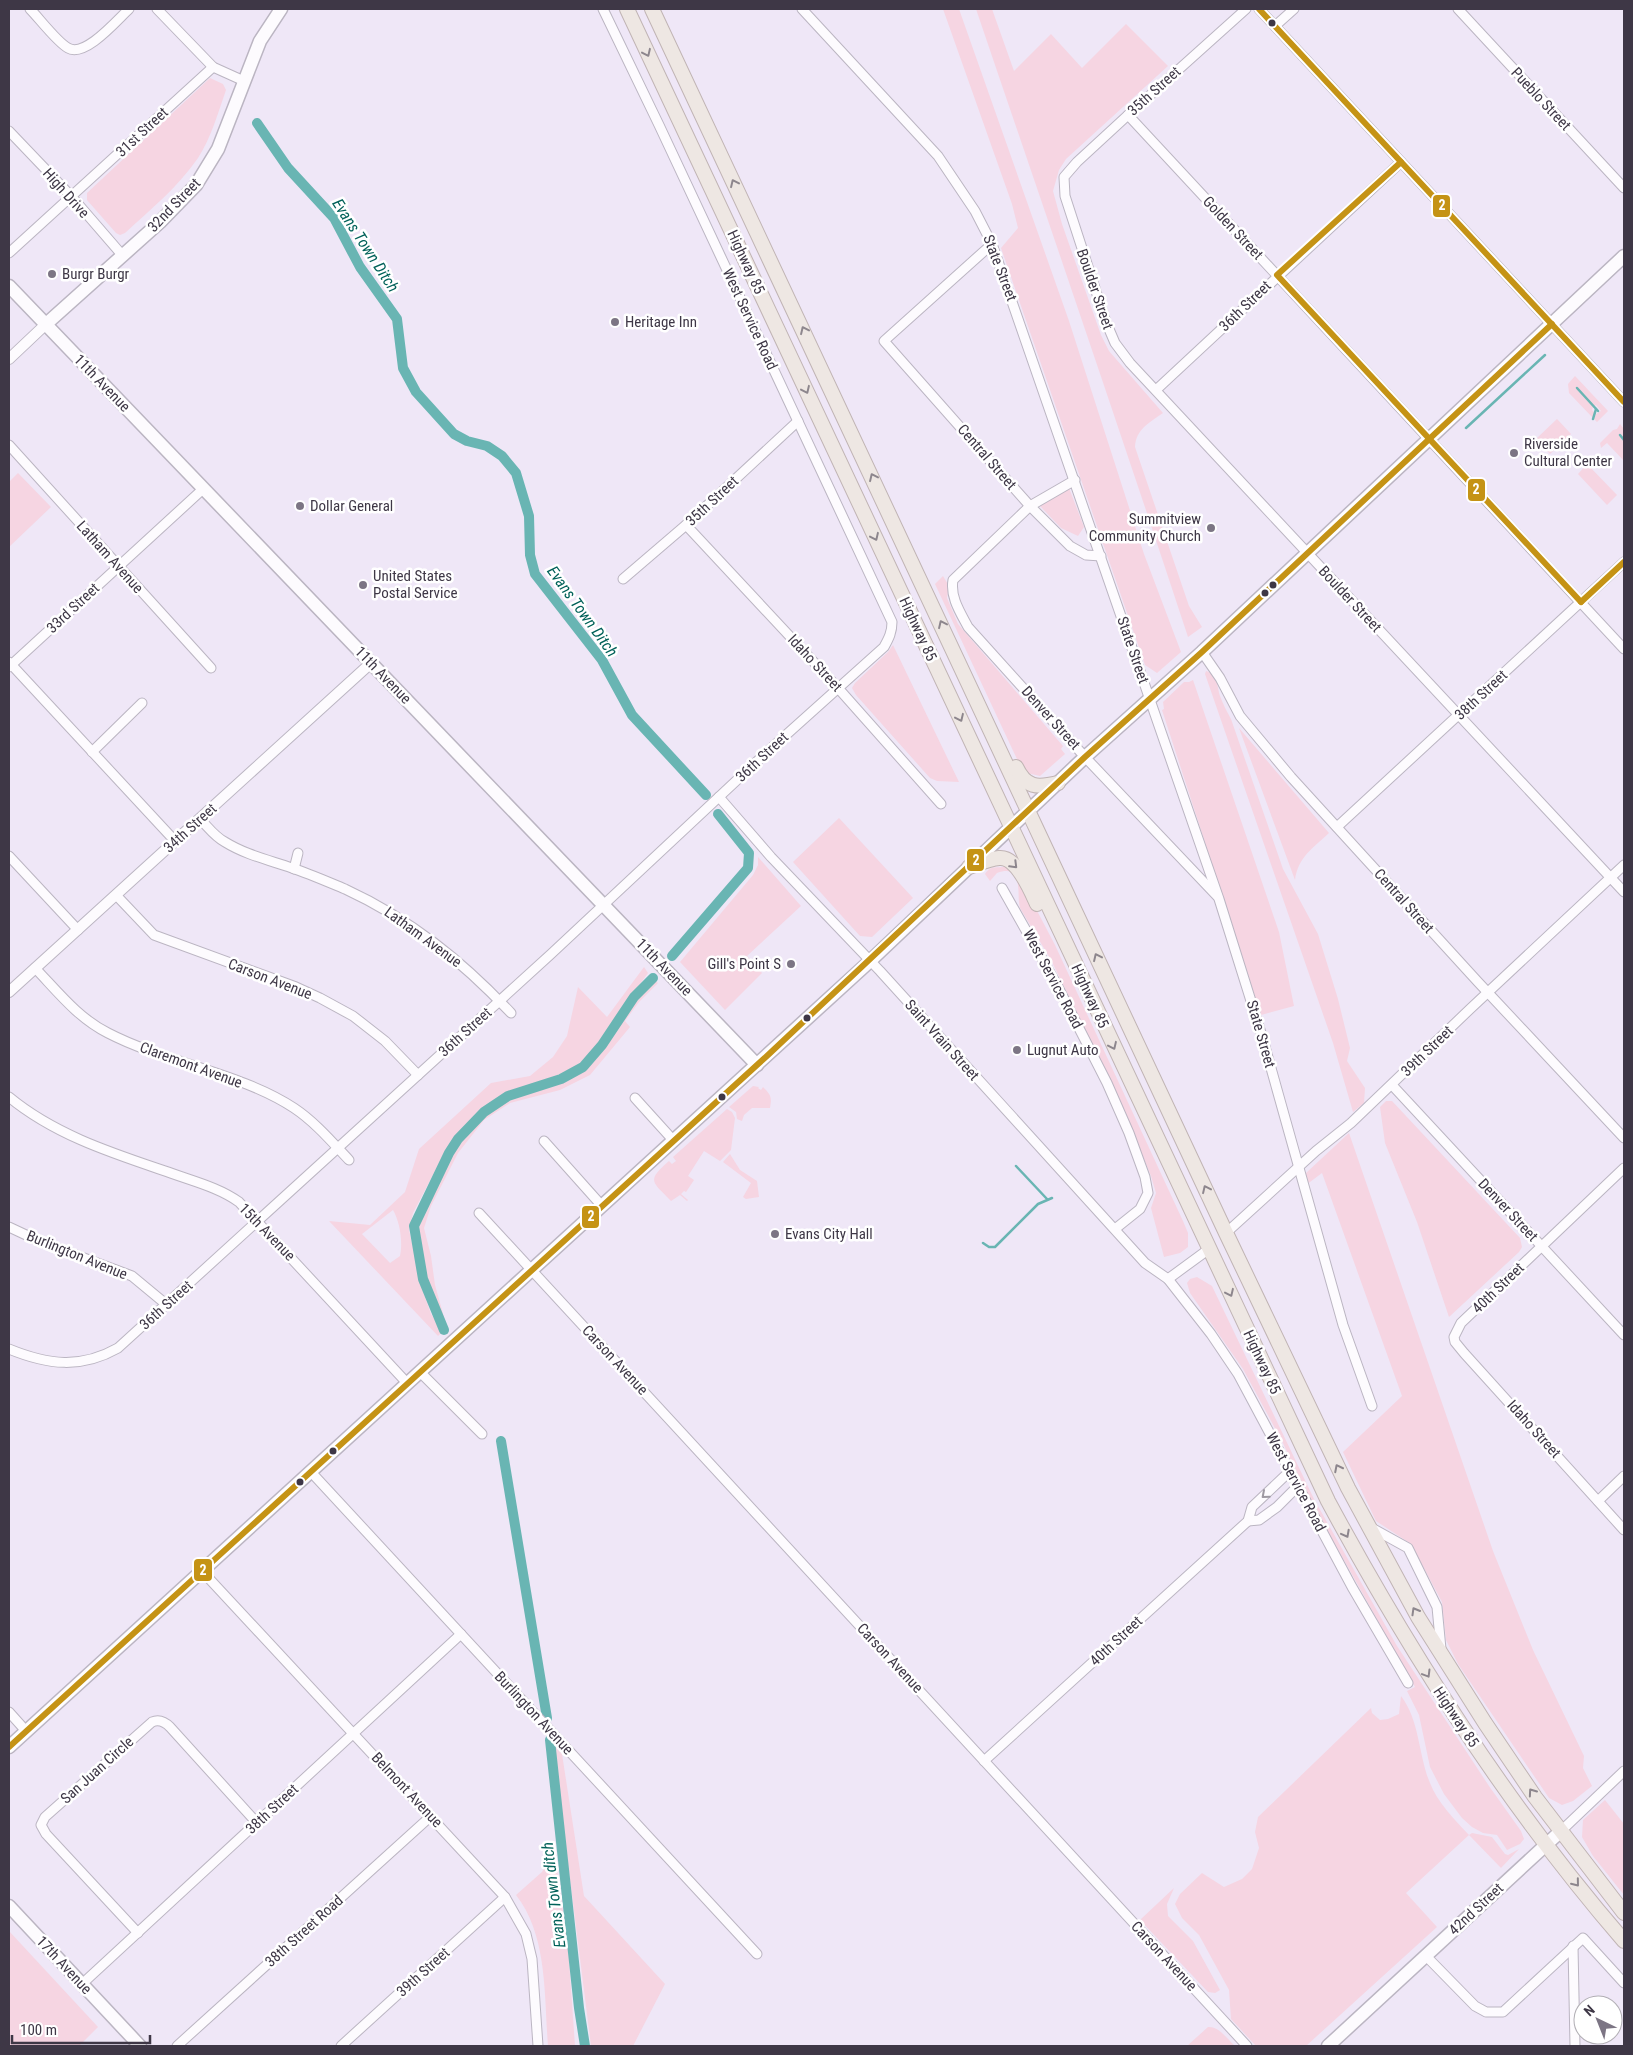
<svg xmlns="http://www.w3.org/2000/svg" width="1633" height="2055" font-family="'Roboto Condensed',sans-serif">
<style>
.green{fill:#f6d5e2;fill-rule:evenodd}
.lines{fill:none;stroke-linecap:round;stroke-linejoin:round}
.stream{stroke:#69b5b3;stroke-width:2.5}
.canal{stroke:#69b5b3;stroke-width:10}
.minor-casing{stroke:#bbb5c2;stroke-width:11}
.tertiary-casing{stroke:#bbb5c2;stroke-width:12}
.secondary-casing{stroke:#bbb5c2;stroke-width:15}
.trunk-casing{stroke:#c0b4b4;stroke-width:16}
.minor{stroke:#fdfbfe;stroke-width:9}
.tertiary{stroke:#fdfbfe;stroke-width:10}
.secondary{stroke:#fdfbfe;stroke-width:12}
.trunk{stroke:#eee7e3;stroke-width:14}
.bus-1-casing{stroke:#fff;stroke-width:10}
.bus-1{stroke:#c59315;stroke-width:6}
.oneway{stroke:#8d868d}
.oneway2{stroke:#9e99a2}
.bus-dot{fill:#3e3746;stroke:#fff;stroke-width:2}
.poi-dot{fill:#7c7584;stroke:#fff;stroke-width:2}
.labels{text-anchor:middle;stroke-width:5;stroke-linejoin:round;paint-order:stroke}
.street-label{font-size:15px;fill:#3e3746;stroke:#fff}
.poi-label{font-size:15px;fill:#3e3746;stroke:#fff;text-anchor:start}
.water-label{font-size:16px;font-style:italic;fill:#006159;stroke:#fff}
.line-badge{stroke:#fff;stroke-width:2}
.badge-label{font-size:14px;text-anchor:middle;font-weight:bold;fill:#fff}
</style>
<rect width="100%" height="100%" fill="#efe7f7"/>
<g class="green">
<path d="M943,9h16l110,312 75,233 37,98 -24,21 -12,-8 -144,-417 17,-20 -6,-24z"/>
<path d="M976,9h16l22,62 37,-37 31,34 44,-44 42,42 -102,93 -7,11 -6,21 9,33 39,111 8,16 54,62c-14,10 -27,16 -28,34l54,159 13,21 -14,10c-69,-210 -141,-419 -212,-628z"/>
<path d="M210,78l13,6 3,6c-8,23 -15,48 -28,68 -20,29 -47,51 -73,75l-5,2 -4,-2 -29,-33v-7z"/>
<path d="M1575,376l33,35 -11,11 -3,-3 2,-5 5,-3 -5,-6 -2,1 -18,-19 17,20 -1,3 3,3 -2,5 -24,-25 -1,-9z"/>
<path d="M1557,419l14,15 -21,20 -14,-15z"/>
<path d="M1620,424l4,5v10l-5,-5 5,7v20l-17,-18 -6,5 -1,-5 13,-13 4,-1z"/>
<path d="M1587,464l30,31 -10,10 -29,-31z"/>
<path d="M18,473l33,34 -42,40v-65z"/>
<path d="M1069,488l15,39 -6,9 -17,-8 -21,-22z"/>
<path d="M943,576l6,10 -2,12 11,26 105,122 -2,3 4,5 -25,22 -17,-4 -88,-188z"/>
<path d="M893,645l66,137 -22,-1 -7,-3 -74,-83 -4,-7 3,-5 33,-31z"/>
<path d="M1206,671c12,4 11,15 14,25 3,8 7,16 11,23l52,150 35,65 20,65 12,49 -3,13 18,27 -1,15 -11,9 -20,-69 -128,-369z"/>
<path d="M1193,680l86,252 15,74 -33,9 -99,-305 2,-1 -1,-7 21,-20h5z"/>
<path d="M1239,728l90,105c-16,15 -31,24 -34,47z"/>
<path d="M839,818l74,80 -41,39 -12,-1 -67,-74z"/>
<path d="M758,857l43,49 -54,50 15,17 -37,37 -45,-48 73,-87 5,-10z"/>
<path d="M1008,866l15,18 32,61 128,276 5,12v14l-8,6 -16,4 -13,-49 5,-15 -5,-17 -31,-75 -69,-141 -31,-52c-4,-13 5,-45 -23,-35l-7,8 -5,-7c6,-10 14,-5 23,-8z"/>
<path d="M644,967l4,6 -60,84 -17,13 -65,25 -18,9 -43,48 -32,61 -4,17 14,61 8,23 12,17 -5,5 -109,-115 41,4 35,-33 14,-43 72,-66 39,-7 23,-19 14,-21 11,-49 29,30zM393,1210c7,12 10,32 7,46l-10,7 -28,-29z"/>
<path d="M655,980l3,3 -19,19 -14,19 5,6 -40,48 -30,15 -50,13 -26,17 -26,33 -27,53 -7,22 7,28 4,29 12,43 -21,-49 -9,-52 43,-86 25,-27 24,-15 53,-17 21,-13 22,-24 31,-46z"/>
<path d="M753,1086l6,1 -1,1 3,2 2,-3c8,8 9,10 7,21h-18l-8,7 -2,6 -5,-2 -1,-7 -7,-5z"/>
<path d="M1386,1101h6l128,137 2,9 -3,5 -70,65 -32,-95 -32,-79 -5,-36z"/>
<path d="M727,1109l5,3 3,6 -4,32 -11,11 -16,-10 -16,25 6,4 -8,12 -2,-1 -3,3 7,6 -1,1 -7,-6 -9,6c-19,-20 -25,-20 -2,-40l3,3 4,-3 -3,-4z"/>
<path d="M1349,1133l144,418 40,99 51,106 -1,12 9,18 -19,15 -11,4 -13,-7 -91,-134 -12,-24 -4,-38 -31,-58 -35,-23 -33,-69 59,-56 -80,-223 -16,12v-12z"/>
<path d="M730,1154l10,16 17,11 2,16 -13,2 -3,-2 8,-14 -28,-21z"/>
<path d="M1197,1277l15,9 102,213 83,147 92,140 32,45 3,8 -4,5 -13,6 -10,-15 -14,-2 -11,-6 -10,-9 -18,-24 -14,-27 -11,-52 -12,-24 8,-4 -112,-200 -20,-44 -40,-74 -53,-76 -3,-10 3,-4z"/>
<path d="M1401,1696c19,25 17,58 29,87 7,19 25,37 39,52l3,-2 20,4 13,17 3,1 11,-6 -18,19 -32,-33 -63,58 31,34 -131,119h-50l-25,-27 -2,-29 -30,-55 -17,-17 -7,-14 5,-10 22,-21 22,14 18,-8 10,-10 7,-21 -4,-16 3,-15 113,-109 1,5 8,7 8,-1 11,-5z"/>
<path d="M553,1744l9,10 22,142 81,88 -32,62h-42z"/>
<path d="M1605,1800l19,24v71l-31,-39 -11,-19 1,-17z"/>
<path d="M554,1849l14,97 7,100h-27c-4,-50 0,-110 -32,-151l26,-23z"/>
<path d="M1174,1888l-7,16 1,12 25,25 27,49 -5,3 -7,-1 -68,-72z"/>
<path d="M9,1931l89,96 -19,19h-70z"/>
<path d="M1208,2027c11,-1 19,12 27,19h-48z"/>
</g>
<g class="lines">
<g class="stream">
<path d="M1577,388l21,23"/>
<path d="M1593,419l3,-10"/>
<path d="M1466,428l79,-73"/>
<path d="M1620,435l4,5"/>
<path d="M1016,1166l31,33"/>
<path d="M983,1243l6,4h6l43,-43 14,-6"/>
</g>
<g class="canal">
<path d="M257,123l31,45 46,50 26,49 37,52 6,49 13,24 38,42 13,7 20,5 15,10 14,17 13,43 1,39 5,19 67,86 30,55 74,80"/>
<path d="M672,956l76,-88 1,-15 -31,-39"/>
<path d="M444,1330l-21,-51 -9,-53 35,-73 9,-14 26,-27 24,-16 53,-17 22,-12 19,-22 32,-48 19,-19"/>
<path d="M501,1441l46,277"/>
<path d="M550,1740l29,268 6,38"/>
</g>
<defs>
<g id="minor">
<path d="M30,9c9,9 27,33 38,39 17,10 49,-28 61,-39"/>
<path d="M157,9l56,58 31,14"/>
<path d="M802,9l136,147 37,55 17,33 227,655 43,137 81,289 29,81"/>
<path d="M1246,9l-118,106 -51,47 -13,15 1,19 41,126 9,21 15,20 494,529"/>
<path d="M1259,9l365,393"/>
<path d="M1458,9l166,179"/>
<path d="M1275,26l19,-17"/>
<path d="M1128,115l496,534"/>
<path d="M9,131l63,66 51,59"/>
<path d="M992,244l-108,97 146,165 40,40 16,9 15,1"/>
<path d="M9,253l204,-186"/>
<path d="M1156,390l245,-228"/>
<path d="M9,445l202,223"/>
<path d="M1075,480l-45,26 -77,74c-3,17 7,32 15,47l117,130 132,139"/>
<path d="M686,525l152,163 103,116"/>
<path d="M623,579l63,-54 112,-104"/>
<path d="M1202,652l18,26 20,38 51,61 187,205 146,156"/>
<path d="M9,662l166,179"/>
<path d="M9,667l194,-178"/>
<path d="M92,752l50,-49"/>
<path d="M719,797l52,60 109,114 265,292 23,16 43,55 27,40 114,213 56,96"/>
<path d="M200,819c8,8 15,18 25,23 21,13 44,18 67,26 18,6 36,14 53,21 65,30 117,72 166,124"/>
<path d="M1337,827l287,-265"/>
<path d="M9,856l69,74"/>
<path d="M294,869l4,-16"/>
<path d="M1002,888l56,99 49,96 22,50 16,44 3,16 -8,16 -25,20"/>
<path d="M116,895l38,40 142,52 24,11 33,18 32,25 33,34"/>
<path d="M35,968c23,24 43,50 73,65 58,30 133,40 186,75 21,14 38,34 55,52"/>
<path d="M1392,1085l232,250"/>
<path d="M9,1097c46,38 103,56 159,75 24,9 50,15 71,30l168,181"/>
<path d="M635,1098l38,42"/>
<path d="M544,1141l58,65"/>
<path d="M1624,1168l-163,155 -7,14 1,5 9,11 160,177"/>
<path d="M479,1213l768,833"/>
<path d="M9,1227l32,15 91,34 35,29"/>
<path d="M1226,1233l90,-82 35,-28 119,-114 154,-144"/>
<path d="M1168,1279l41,-30"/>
<path d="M9,1349c39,16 72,20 109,-1l433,-394 216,-202 117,-105c5,-9 8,-15 8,-25l-233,-497 -56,-116"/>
<path d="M420,1372l62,62"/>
<path d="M311,1472l446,482"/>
<path d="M1598,1501l26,-25"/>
<path d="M1248,1521l11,-1 18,-13 20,-20"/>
<path d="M1370,1527l38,21 29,59 4,42"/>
<path d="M202,1571l303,326 21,37 6,25 6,87"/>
<path d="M9,1712l17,19"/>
<path d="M984,1761l264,-240 4,-14 37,-35"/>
<path d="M1561,1831l63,-60"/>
<path d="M138,1933l-92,-99 -5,-9 4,-8 107,-95c7,-3 13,0 18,5l87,96"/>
<path d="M1573,1946l2,100"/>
<path d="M1426,1956l49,50 11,6h17l80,-74 41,45"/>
<path d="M82,1984l379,-350"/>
<path d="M177,2046l254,-230"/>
<path d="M341,2046l164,-149"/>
</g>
<g id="tertiary">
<path d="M9,359l36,-34"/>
<path d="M9,992l362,-329"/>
</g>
<g id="secondary">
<path d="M9,286l748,779"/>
<path d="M45,325l115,-103 36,-37 22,-36 42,-108 21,-32"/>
<path d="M9,1747l860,-785 216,-205 117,-105 422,-396"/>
<path d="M9,1906l131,140"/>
<path d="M1328,2046l233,-215"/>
</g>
<g id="trunk">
<path d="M627,9l701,1492c84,156 180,306 296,440"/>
<path d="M652,9l574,1224 122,255 70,129 67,106 50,74 89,116"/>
<path d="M1016,767c10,21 21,21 42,16"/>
<path d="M969,867c9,-3 20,-8 30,-9 18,-2 32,33 38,46"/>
</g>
</defs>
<use href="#minor" class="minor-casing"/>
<use href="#tertiary" class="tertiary-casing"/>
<use href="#secondary" class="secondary-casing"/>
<use href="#trunk" class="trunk-casing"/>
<use href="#minor" class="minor"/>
<use href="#tertiary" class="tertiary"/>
<use href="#secondary" class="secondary"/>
<use href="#trunk" class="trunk"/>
<defs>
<g id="bus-1">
<path d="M1259,9l365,393"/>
<path d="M1401,162l-124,113 304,327"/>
<path d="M1581,602l43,-40"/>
<path d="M9,1747l759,-692 317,-298 117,-105 350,-328"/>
</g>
</defs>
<use href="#bus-1" class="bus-1-casing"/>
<use href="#bus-1" class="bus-1"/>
</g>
<defs><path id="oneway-chevron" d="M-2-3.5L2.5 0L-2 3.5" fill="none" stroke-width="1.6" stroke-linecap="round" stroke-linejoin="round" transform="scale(1.25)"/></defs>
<g class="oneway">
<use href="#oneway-chevron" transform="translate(647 53) rotate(65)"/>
<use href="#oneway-chevron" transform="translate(734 183) rotate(-115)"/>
<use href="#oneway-chevron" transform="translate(804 330) rotate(-115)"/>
<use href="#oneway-chevron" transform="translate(806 390) rotate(65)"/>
<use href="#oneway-chevron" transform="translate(873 477) rotate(-115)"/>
<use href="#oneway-chevron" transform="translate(875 537) rotate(65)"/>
<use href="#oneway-chevron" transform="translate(942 624) rotate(-115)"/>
<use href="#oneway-chevron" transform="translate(960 718) rotate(65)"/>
<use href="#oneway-chevron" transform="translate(1014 865) rotate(45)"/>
<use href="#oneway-chevron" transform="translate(1097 957) rotate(-115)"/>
<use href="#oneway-chevron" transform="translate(1113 1046) rotate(65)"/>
<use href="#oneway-chevron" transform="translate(1206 1189) rotate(-115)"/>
<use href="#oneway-chevron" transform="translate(1230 1293) rotate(65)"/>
<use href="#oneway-chevron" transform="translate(1338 1468) rotate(-117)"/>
<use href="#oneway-chevron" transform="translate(1346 1534) rotate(62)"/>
<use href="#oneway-chevron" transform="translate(1415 1611) rotate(-120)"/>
<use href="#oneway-chevron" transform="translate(1427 1674) rotate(59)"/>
<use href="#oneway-chevron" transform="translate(1532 1792) rotate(-125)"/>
<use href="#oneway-chevron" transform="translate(1576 1883) rotate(51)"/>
</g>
<use class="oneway2" href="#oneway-chevron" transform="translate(1265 1495) rotate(139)"/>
<g class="bus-dot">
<circle cx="1272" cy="23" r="4.5"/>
<circle cx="1273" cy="585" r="4.5"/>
<circle cx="1265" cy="593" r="4.5"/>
<circle cx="807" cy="1018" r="4.5"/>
<circle cx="722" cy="1097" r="4.5"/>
<circle cx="333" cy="1451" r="4.5"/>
<circle cx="300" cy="1482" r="4.5"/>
</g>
<g class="poi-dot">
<circle cx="52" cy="274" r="5"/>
<circle cx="615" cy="322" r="5"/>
<circle cx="1514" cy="453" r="5"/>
<circle cx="300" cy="506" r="5"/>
<circle cx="1211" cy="528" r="5"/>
<circle cx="363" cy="585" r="5"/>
<circle cx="791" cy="964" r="5"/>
<circle cx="1017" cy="1050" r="5"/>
<circle cx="775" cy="1234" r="5"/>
</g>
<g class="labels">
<g class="street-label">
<text transform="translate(1154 91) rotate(-42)" y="5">35th Street</text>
<text transform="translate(1541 99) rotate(47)" y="5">Pueblo Street</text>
<text transform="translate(142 132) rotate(-43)" y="5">31st Street</text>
<text transform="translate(66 193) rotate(48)" y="5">High Drive</text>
<text transform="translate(174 205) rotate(-46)" y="5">32nd Street</text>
<text transform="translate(1233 228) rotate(47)" y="5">Golden Street</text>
<text transform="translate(746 262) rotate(65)" y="5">Highway 85</text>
<text transform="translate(1000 268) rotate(69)" y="5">State Street</text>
<text transform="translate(1095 289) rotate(71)" y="5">Boulder Street</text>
<text transform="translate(1245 306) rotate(-44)" y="5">36th Street</text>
<text transform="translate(750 319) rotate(65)" y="5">West Service Road</text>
<text transform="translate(102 383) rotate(46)" y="5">11th Avenue</text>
<text transform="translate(987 457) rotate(49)" y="5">Central Street</text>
<text transform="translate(712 501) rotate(-43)" y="5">35th Street</text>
<text transform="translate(110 557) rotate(48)" y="5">Latham Avenue</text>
<text transform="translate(1350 599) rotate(47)" y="5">Boulder Street</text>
<text transform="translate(73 608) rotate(-43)" y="5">33rd Street</text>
<text transform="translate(918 629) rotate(65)" y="5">Highway 85</text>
<text transform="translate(1133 650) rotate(71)" y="5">State Street</text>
<text transform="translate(815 663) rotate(47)" y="5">Idaho Street</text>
<text transform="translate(383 675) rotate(46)" y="5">11th Avenue</text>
<text transform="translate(1481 695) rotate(-43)" y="5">38th Street</text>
<text transform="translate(1051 718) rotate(48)" y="5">Denver Street</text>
<text transform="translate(762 757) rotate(-43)" y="5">36th Street</text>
<text transform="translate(190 828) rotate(-42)" y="5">34th Street</text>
<text transform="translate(1404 901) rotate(48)" y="5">Central Street</text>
<text transform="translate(423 937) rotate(36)" y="5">Latham Avenue</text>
<text transform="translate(664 967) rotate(46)" y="5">11th Avenue</text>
<text transform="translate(270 979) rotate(21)" y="5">Carson Avenue</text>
<text transform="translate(1053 979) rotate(62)" y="5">West Service Road</text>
<text transform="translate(1090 996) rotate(65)" y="5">Highway 85</text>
<text transform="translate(465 1032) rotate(-42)" y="5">36th Street</text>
<text transform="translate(1261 1034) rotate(74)" y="5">State Street</text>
<text transform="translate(942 1040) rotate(48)" y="5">Saint Vrain Street</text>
<text transform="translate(1427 1051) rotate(-44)" y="5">39th Street</text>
<text transform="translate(191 1065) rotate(20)" y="5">Claremont Avenue</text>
<text transform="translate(1508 1210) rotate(47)" y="5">Denver Street</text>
<text transform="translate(267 1232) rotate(46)" y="5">15th Avenue</text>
<text transform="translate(77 1255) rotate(22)" y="5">Burlington Avenue</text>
<text transform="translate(1498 1288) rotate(-44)" y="5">40th Street</text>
<text transform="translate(166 1305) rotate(-42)" y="5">36th Street</text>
<text transform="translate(615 1360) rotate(47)" y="5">Carson Avenue</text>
<text transform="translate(1262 1362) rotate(65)" y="5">Highway 85</text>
<text transform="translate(1534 1429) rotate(48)" y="5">Idaho Street</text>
<text transform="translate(1296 1482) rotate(62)" y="5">West Service Road</text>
<text transform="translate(1116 1641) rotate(-43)" y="5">40th Street</text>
<text transform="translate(890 1658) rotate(47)" y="5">Carson Avenue</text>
<text transform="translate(534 1713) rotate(47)" y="5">Burlington Avenue</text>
<text transform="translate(1456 1717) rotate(56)" y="5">Highway 85</text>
<text transform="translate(97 1770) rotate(-42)" y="5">San Juan Circle</text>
<text transform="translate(407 1790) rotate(47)" y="5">Belmont Avenue</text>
<text transform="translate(272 1809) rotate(-43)" y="5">38th Street</text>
<text transform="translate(1476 1909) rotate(-43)" y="5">42nd Street</text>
<text transform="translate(304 1931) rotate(-42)" y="5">38th Street Road</text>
<text transform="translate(1164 1956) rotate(47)" y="5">Carson Avenue</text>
<text transform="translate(64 1965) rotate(47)" y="5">17th Avenue</text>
<text transform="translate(423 1972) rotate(-42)" y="5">39th Street</text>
</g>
<g class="poi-label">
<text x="62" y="279">Burgr Burgr</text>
<text x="625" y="327">Heritage Inn</text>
<text x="1524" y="449">Riverside<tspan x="1524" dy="17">Cultural Center</tspan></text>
<text x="310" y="511">Dollar General</text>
<text x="1201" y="524" text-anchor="end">Summitview<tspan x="1201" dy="17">Community Church</tspan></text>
<text x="373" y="581">United States<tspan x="373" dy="17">Postal Service</tspan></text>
<text x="781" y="969" text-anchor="end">Gill's Point S</text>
<text x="1027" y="1055">Lugnut Auto</text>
<text x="785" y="1239">Evans City Hall</text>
</g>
<g class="water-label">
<text transform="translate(366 245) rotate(57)" y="6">Evans Town Ditch</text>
<text transform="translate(583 611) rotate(54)" y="6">Evans Town Ditch</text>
<text transform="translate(553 1895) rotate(-97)" y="6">Evans Town ditch</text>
</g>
</g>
<g class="line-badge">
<rect x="1432" y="194" width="19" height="24" rx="5" fill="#c59315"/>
<rect x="1467" y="478" width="19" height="24" rx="5" fill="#c59315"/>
<rect x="966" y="848" width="19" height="24" rx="5" fill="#c59315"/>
<rect x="581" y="1205" width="19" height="24" rx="5" fill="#c59315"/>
<rect x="193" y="1558" width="20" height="24" rx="5" fill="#c59315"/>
</g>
<g class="badge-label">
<text x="1442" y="210">2</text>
<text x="1476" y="494">2</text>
<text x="976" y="865">2</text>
<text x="591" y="1221">2</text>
<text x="203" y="1575">2</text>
</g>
<rect width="1633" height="2055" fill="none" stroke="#3e3746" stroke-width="20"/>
<g transform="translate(1598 2020) rotate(317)"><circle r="24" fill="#ffffff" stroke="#b2afb5"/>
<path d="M0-4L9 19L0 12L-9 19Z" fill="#7c7584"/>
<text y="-8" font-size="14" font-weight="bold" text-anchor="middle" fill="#3e3746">N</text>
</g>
<path d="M12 2035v8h138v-8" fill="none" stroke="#3e3746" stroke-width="2.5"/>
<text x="20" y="2035" font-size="15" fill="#3e3746" stroke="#ffffff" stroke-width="4" paint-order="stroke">100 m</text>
</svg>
